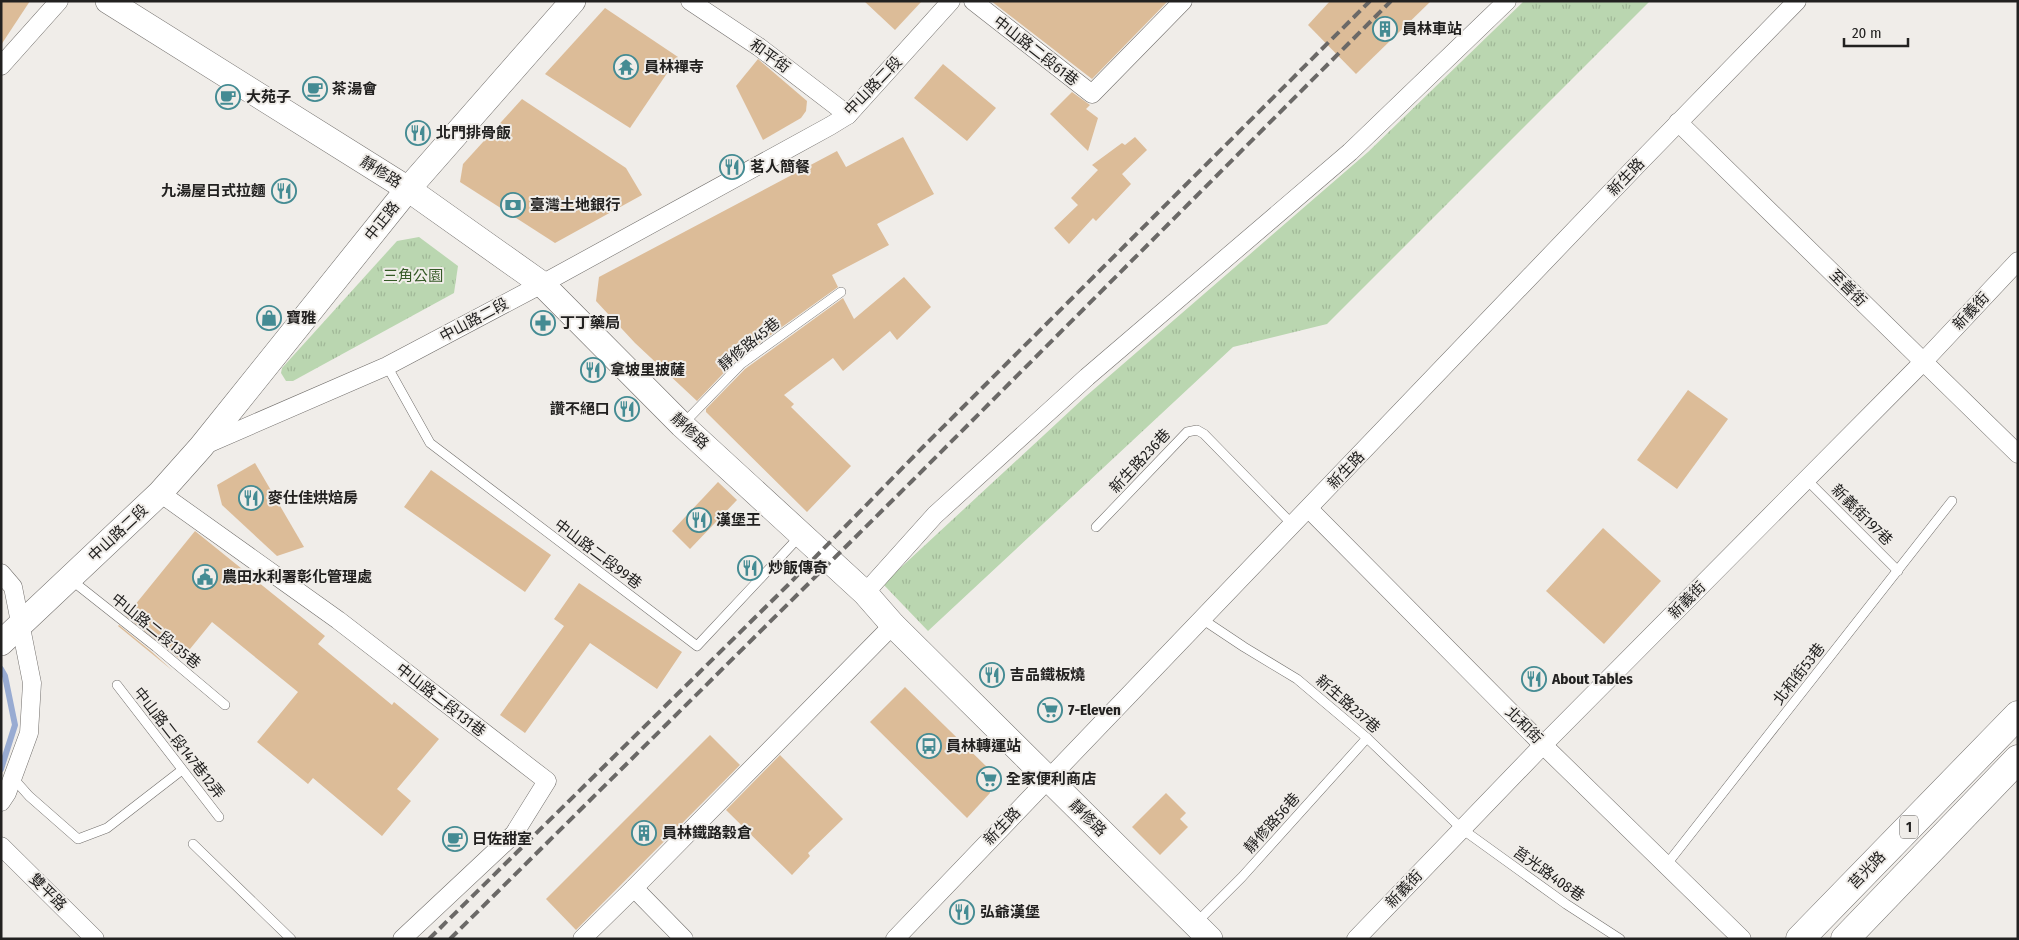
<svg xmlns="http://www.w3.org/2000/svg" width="2019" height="940" font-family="'Fira Sans Condensed','Noto Sans TC',sans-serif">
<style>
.grass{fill:url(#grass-tufts)}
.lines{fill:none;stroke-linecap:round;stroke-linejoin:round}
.stream{stroke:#98abd2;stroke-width:6}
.building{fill:#dcbc98}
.lane-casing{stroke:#716e6b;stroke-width:10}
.street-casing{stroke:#716e6b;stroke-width:19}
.secondary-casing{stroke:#716e6b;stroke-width:26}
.primary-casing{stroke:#716e6b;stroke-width:29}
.lane{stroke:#fff;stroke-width:9}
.street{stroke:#fff;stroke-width:18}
.secondary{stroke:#fff;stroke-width:25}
.primary{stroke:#fff;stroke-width:28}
.rail{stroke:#6b6967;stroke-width:4;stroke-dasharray:10 5;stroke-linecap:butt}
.labels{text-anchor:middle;stroke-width:4;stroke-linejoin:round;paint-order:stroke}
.shield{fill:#f0ede9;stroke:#605e5c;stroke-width:1}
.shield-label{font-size:14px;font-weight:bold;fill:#222120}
.poi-label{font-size:15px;font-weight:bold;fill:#222120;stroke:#f0ede9;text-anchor:start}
.street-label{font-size:15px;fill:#222120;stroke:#f0ede9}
.park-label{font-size:15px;fill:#355a26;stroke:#f0ede9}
</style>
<defs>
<pattern id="grass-tufts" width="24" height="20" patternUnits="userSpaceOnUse" patternTransform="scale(1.25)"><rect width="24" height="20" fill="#bad6b0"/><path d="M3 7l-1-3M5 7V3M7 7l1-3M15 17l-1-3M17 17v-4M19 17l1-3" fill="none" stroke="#a0b797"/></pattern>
</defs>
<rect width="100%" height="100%" fill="#f0ede9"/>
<g class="grass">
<path d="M1524,1h126l-323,323 -94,23 -305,284 -45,-47 202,-187 283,-245z"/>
<path d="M419,237l39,29 -4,27 -161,88h-7l-5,-8 1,-5 115,-127z"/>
</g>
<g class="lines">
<path class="stream" d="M1,669l4,7 10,49 -14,44"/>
</g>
<g class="building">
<path d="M1,1h29l-29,44z"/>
<path d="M864,1h58l-27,29z"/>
<path d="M991,1h177l-76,78z"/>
<path d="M1330,1h101l-75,73 -48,-49z"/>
<path d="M605,8l73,49 -48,71 -85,-54z"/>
<path d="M758,59l49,42 -1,10 -5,7 -38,22 -27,-54z"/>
<path d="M943,64l53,44 -29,33 -53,-43z"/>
<path d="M1072,92l18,13 -4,4 12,9 -10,33 -38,-37z"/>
<path d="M522,99l104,69 16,27 -87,48 -95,-61 3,-18z"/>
<path d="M903,137l31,57 -57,30 12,21 -57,30 6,12 -101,72 -40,42 -62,-58 -39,-42 3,-24 238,-126 9,16z"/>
<path d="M1135,137l12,13 -25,24 9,10 -35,37 -3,-3 -24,26 -15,-16 24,-23 -7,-7 27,-28 -6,-5 30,-22 3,2z"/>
<path d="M904,277l27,30 -34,33 -7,-9 -47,40 -10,-13 -49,37 10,9 -3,3 60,59 -44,46 -101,-100v-3l39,-40 98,-71 11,21z"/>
<path d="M1688,390l40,29 -51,70 -40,-29z"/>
<path d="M255,463l49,84 -27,9 -55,-51 -5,-20z"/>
<path d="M431,470l120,85 -26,37 -121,-85z"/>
<path d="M718,482l19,18 -47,49 -18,-18z"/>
<path d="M1603,528l58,53 -57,63 -58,-53z"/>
<path d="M195,531l130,105 -7,8 74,61 2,-3 45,37 -42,50 14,12 -29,35 -69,-58 -5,6 -51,-42 41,-50 -86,-70 -31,38 -55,-44z"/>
<path d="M579,583l103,69 -25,37 -67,-46 -65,90 -25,-18 64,-89 -10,-7z"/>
<path d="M119,625l33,27 21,19 -55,-45z"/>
<path d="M905,687l84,82 1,24 -23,25 -97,-96z"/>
<path d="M710,735l30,30 -164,165 -30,-31z"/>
<path d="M780,755l63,64 -35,34 2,3 -18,19 -66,-65z"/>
<path d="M1166,793l20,20 -6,6 8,8 -28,28 -28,-28z"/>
</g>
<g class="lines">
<defs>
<g id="lane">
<path d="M387,366l43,77 267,203 103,-110"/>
<path d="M682,425l59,-61 100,-72"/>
<path d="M1807,480l91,91"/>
<path d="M1096,527l91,-95 10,-2 7,4 88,90"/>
<path d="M70,579l86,68 69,58"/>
<path d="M1202,619l42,28 53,32 70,59 95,91 104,75 54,35"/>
<path d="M117,685l102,132"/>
<path d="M13,778l16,18 49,43 29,-11 75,-58"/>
<path d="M193,844l98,95"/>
<path d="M1667,864l285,-363"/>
<path d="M1196,923l46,-46 125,-139"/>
</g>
<g id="street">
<path d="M690,1l69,46 89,68"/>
<path d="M973,1l119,93 91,-93"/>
<path d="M1,66l58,-65"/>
<path d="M1678,122l340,332"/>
<path d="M205,445l182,-79 155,-82 288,-158 18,-11 103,-114"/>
<path d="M160,493l178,127 209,161 -33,53 -112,105"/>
<path d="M1309,509l234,236 199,194"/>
<path d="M1,573l12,14 19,96 -3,50 -22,60 -6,9"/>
<path d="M865,593l70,-78 152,-138 263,-225 157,-151"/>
<path d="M1,846l94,93"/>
<path d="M634,888l50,51"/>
<path d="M582,939l52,-51 259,-263"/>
<path d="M895,939l743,-775 159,-163"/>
<path d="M1356,939l187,-194 380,-383 95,-101"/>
</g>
<g id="secondary">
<path d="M108,1l300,188 134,95 140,141 183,168 28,32 317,314"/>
<path d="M1,643l159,-150 41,-46 207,-258 165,-188"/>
</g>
<g id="primary">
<path d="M1800,939l218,-224"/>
<path d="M1845,939l173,-180"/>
</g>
</defs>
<use href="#lane" class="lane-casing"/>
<use href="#street" class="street-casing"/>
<use href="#secondary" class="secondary-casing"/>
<use href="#primary" class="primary-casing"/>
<use href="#lane" class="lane"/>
<use href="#street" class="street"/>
<use href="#secondary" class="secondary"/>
<use href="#primary" class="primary"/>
<g class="rail">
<path d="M429,939l359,-354 136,-139 446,-445"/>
<path d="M450,939l462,-458 479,-480"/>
</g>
</g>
<defs>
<symbol id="building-ring" viewBox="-11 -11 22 22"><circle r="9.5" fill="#f0ede9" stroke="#448b93" stroke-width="1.5"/><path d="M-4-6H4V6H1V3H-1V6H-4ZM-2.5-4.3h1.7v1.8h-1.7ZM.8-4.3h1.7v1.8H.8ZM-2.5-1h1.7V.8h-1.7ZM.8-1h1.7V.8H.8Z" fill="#448b93"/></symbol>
<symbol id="temple-ring" viewBox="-11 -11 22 22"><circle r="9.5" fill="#f0ede9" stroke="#448b93" stroke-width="1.5"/><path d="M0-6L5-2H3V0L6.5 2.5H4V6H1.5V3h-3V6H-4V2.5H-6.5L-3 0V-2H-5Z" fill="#448b93"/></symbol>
<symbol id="cafe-ring" viewBox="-11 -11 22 22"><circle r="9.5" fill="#f0ede9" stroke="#448b93" stroke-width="1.5"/><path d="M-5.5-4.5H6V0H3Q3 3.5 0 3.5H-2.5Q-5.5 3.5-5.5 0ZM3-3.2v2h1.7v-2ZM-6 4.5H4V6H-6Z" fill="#448b93"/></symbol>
<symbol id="restaurant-ring" viewBox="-11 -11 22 22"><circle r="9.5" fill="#f0ede9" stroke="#448b93" stroke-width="1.5"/><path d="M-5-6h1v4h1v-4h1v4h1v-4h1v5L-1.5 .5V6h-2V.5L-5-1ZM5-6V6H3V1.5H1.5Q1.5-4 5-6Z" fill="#448b93"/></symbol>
<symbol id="bank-ring" viewBox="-11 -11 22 22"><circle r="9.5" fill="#f0ede9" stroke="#448b93" stroke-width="1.5"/><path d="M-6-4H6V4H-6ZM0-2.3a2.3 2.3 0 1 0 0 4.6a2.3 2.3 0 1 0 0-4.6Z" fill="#448b93"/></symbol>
<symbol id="shop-ring" viewBox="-11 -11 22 22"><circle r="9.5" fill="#f0ede9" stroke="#448b93" stroke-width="1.5"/><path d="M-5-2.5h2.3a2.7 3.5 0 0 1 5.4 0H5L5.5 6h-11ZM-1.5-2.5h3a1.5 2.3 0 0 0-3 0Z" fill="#448b93"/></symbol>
<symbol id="pharmacy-ring" viewBox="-11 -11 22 22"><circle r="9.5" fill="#f0ede9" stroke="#448b93" stroke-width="1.5"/><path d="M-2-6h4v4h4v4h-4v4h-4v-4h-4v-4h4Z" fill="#448b93"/></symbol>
<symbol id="civic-ring" viewBox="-11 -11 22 22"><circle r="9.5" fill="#f0ede9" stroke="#448b93" stroke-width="1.5"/><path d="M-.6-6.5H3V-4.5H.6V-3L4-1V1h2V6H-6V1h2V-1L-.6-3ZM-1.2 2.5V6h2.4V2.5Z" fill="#448b93"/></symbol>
<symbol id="supermarket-ring" viewBox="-11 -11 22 22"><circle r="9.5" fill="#f0ede9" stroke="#448b93" stroke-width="1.5"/><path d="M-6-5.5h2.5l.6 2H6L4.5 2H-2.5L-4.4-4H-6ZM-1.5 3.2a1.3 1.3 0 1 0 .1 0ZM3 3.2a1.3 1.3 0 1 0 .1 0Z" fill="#448b93"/></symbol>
<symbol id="bus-ring" viewBox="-11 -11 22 22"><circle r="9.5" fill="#f0ede9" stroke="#448b93" stroke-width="1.5"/><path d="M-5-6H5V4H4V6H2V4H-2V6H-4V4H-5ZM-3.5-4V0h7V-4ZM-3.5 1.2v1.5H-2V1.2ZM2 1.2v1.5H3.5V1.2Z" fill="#448b93"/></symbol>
</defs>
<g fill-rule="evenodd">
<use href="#building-ring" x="1371" y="15" width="28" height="28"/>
<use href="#temple-ring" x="612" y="53" width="28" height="28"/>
<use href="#cafe-ring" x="301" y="75" width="28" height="28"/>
<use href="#cafe-ring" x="214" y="83" width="28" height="28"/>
<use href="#restaurant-ring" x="404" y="119" width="28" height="28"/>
<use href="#restaurant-ring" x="718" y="153" width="28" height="28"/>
<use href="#restaurant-ring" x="270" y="177" width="28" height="28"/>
<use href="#bank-ring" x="499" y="191" width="28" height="28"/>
<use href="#shop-ring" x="255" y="304" width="28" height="28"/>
<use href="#pharmacy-ring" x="529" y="309" width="28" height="28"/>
<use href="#restaurant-ring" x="579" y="356" width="28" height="28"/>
<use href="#restaurant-ring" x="613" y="395" width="28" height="28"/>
<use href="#restaurant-ring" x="237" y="484" width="28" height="28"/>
<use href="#restaurant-ring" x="685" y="506" width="28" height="28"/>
<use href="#restaurant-ring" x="736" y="554" width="28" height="28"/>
<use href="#civic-ring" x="191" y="563" width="28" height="28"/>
<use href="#restaurant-ring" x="978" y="661" width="28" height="28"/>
<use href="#restaurant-ring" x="1520" y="665" width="28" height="28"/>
<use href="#supermarket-ring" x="1036" y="696" width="28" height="28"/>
<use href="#bus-ring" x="915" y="732" width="28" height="28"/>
<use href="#supermarket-ring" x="975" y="765" width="28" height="28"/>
<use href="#building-ring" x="630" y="819" width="28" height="28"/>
<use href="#cafe-ring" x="441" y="825" width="28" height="28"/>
<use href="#restaurant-ring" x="948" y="898" width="28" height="28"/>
</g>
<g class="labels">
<rect class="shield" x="1900" y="815.5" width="18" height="23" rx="4"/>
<g class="shield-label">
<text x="1909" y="832">1</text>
</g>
<g class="poi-label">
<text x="1402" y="34">員林車站</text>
<text x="644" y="72">員林禪寺</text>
<text x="332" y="94">茶湯會</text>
<text x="246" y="102">大苑子</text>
<text x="436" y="138">北門排骨飯</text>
<text x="750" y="172">茗人簡餐</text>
<text x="266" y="196" text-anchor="end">九湯屋日式拉麵</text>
<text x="530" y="210">臺灣土地銀行</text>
<text x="286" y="323">寶雅</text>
<text x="560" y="328">丁丁藥局</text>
<text x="610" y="375">拿坡里披薩</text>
<text x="610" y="414" text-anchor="end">讚不絕口</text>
<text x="268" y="503">麥仕佳烘焙房</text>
<text x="716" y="525">漢堡王</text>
<text x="768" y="573">炒飯傳奇</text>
<text x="222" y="582">農田水利署彰化管理處</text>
<text x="1010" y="680">吉品鐵板燒</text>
<text x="1552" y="684">About Tables</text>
<text x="1068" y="715">7-Eleven</text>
<text x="946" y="751">員林轉運站</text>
<text x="1006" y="784">全家便利商店</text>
<text x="662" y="838">員林鐵路穀倉</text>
<text x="472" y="844">日佐甜室</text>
<text x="980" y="917">弘爺漢堡</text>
</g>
<g class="street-label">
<text transform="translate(1036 51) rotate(38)" y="5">中山路二段61巷</text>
<text transform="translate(770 56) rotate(36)" y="5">和平街</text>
<text transform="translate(873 86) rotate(-46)" y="5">中山路二段</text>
<text transform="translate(381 172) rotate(32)" y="5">靜修路</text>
<text transform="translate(1626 177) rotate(-46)" y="5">新生路</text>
<text transform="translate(382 221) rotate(-51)" y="5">中正路</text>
<text transform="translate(1848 288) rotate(45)" y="5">至善街</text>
<text transform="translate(1971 311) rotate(-47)" y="5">新義街</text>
<text transform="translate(474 320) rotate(-28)" y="5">中山路二段</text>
<text transform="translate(749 344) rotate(-39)" y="5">靜修路45巷</text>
<text transform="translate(690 431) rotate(43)" y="5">靜修路</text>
<text transform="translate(1140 461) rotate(-47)" y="5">新生路236巷</text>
<text transform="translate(1346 470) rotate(-46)" y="5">新生路</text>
<text transform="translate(1862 515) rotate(45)" y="5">新義街197巷</text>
<text transform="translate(118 533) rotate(-43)" y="5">中山路二段</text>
<text transform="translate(598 554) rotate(37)" y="5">中山路二段99巷</text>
<text transform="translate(1687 600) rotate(-45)" y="5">新義街</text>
<text transform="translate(156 631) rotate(39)" y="5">中山路二段135巷</text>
<text transform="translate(1799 674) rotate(-52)" y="5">北和街53巷</text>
<text transform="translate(441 700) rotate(38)" y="5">中山路二段131巷</text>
<text transform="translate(1348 704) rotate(41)" y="5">新生路237巷</text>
<text transform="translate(1524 725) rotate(45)" y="5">北和街</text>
<text transform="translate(179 743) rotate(52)" y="5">中山路二段147巷12弄</text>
<text transform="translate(1088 818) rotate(45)" y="5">靜修路</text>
<text transform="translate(1272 823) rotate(-48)" y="5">靜修路56巷</text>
<text transform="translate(1002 826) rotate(-46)" y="5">新生路</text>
<text transform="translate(1867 870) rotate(-46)" y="5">莒光路</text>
<text transform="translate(1549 874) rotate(35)" y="5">莒光路408巷</text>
<text transform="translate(1404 889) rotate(-46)" y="5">新義街</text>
<text transform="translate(48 892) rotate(45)" y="5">雙平路</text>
</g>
<g class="park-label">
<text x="413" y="281">三角公園</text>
</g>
</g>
<rect width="2019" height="940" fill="none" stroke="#222120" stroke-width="5"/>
<path d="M1844 38v8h64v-8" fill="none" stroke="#222120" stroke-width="2.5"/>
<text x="1852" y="38" font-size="15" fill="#222120" stroke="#f0ede9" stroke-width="4" paint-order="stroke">20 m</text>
</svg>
